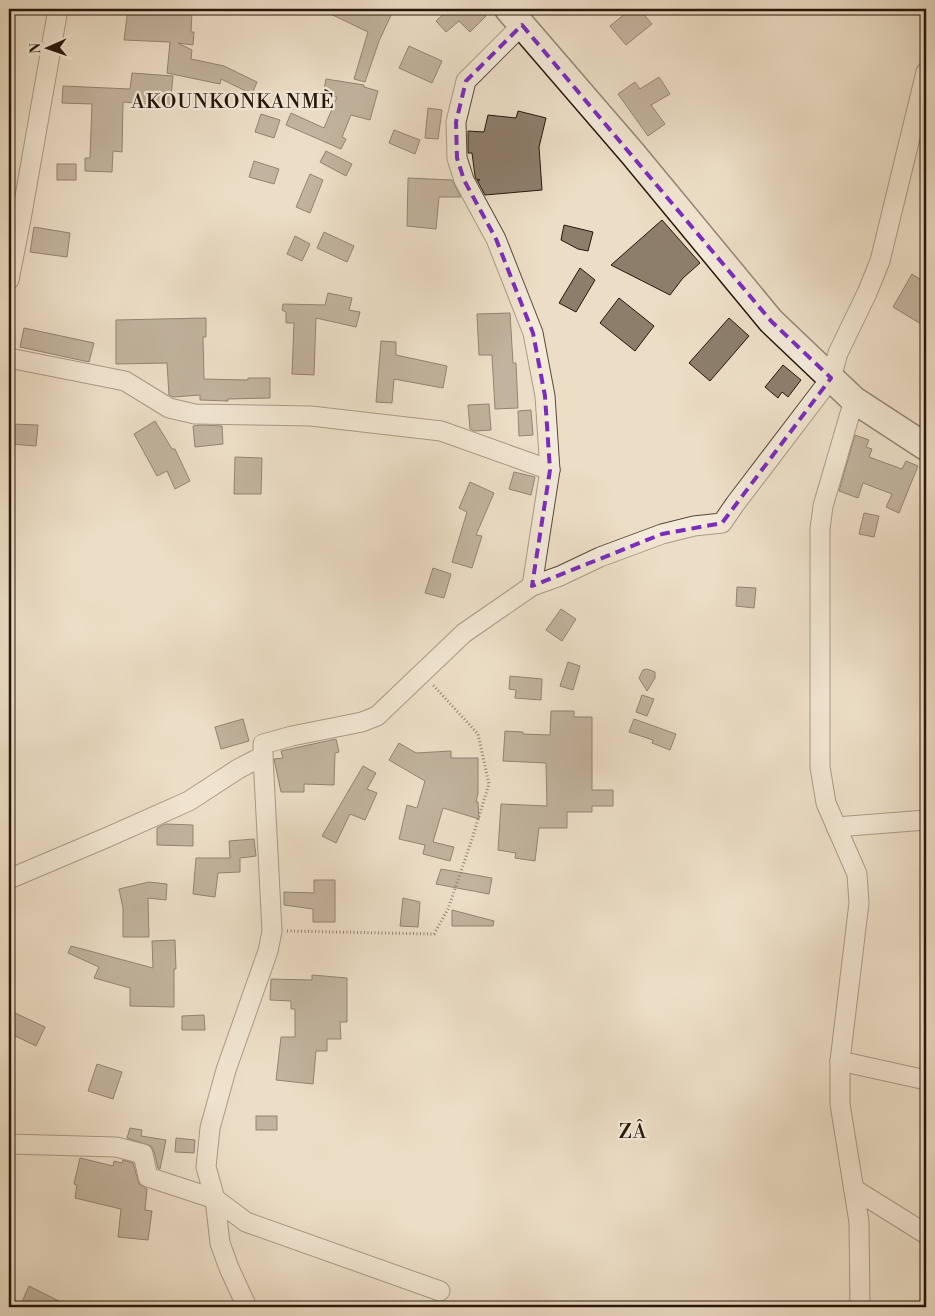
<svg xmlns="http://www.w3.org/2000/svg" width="935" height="1316" font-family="'Libre Bodoni',serif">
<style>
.building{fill:#8d7e6c;stroke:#26160b}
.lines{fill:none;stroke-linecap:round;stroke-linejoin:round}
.street-casing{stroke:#58483a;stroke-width:21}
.secondary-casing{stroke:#26160b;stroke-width:29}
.path{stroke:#26160b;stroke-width:3;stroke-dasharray:1 2.5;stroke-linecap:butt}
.street{stroke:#f3eada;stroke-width:19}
.secondary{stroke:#f3eada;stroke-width:26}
.marked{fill:none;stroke:#7b2cbf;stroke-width:4;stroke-dasharray:10 6;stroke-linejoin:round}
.labels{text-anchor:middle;stroke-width:4.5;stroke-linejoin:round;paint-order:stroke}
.quarter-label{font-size:20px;letter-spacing:1px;fill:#26160b;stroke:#f3eada}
</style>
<rect width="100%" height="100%" fill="#ecdec6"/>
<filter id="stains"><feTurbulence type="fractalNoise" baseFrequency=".004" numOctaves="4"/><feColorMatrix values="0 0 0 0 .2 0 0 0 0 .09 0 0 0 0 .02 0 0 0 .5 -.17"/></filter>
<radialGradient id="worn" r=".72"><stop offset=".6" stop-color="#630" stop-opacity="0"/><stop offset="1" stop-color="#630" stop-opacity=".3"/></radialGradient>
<g class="building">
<path d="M128,9h38l-1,2 27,1 -1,20h3l-1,13 -15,-2 14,7 -1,9 33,7 33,16 -5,12 -31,-15 -1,5 -53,-11 3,-31 -46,-2z"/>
<path d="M320,9h64l8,4 -13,28 -14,41 -11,-3 14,-47z"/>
<path d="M447,9h32l7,7 -16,16 -11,-11 -13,11 -10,-11 12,-11z"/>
<path d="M631,9h8l13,15 -26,21 -16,-19z"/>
<path d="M409,46l33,15 -10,22 -33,-15z"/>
<path d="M132,73l41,3 -3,30 -47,-4 -1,50 -9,-1 -1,21 -27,-1v-13h5l2,-54 -30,-1 1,-17 67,3z"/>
<path d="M659,77l11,17 -19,11 14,19 -17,12 -30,-42 17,-12 5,7z"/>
<path d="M326,79l38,6v2l14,4 -8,29 -19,-5 -9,22 4,2 -5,10 -55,-24 5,-12 33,15 13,-31 -14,-2z"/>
<path d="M428,108l14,2 -4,29 -13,-1z"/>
<path d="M518,111l28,7 -7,29 3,43 -57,5 -8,-15h3l-4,-1 -1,-3 -3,-23h-4v-22l16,1 4,-17 28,3z"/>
<path d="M261,114l19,6 -6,18 -19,-6z"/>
<path d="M394,130l26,10 -5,14 -26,-11z"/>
<path d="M326,151l26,13 -6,12 -26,-14z"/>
<path d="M254,161l25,8 -5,15 -25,-7z"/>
<rect x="57" y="164" width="19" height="16"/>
<path d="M310,174l13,6 -13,33 -14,-6z"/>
<path d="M408,178l44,2 9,17h-22l-3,32 -29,-3z"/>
<path d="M662,220l38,43 -17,15 -13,17 -59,-30z"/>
<path d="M564,225l29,7 -5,19 -10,-2 -17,-9z"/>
<path d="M34,227l36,6 -3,24 -37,-5z"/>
<path d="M324,232l30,14 -7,16 -30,-14z"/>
<path d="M295,236l15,8 -8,17 -15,-7z"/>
<path d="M580,268l15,12 -19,32 -17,-9z"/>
<path d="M912,274l14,9v44l-33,-20z"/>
<path d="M328,293l24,5 -3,12 11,2 -4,15 -40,-9 -2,57 -22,-1 2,-51h-8v-11l-4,-2 1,-6 42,1z"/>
<path d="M619,298l35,28 -19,25 -35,-28z"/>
<path d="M510,313l3,50h3l2,45 -23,1 -3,-54h-13l-2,-41z"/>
<path d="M206,318v19h-3l1,42 44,1v-2h22v20l-42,1v2l-28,-1v-5l-27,2 -4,-2 -2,-32 -51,1v-44z"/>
<path d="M729,318l20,18 -39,45 -21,-18z"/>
<path d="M24,328l70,15 -5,19 -69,-15z"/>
<path d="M381,341l15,1v13l51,11 -4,22 -49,-9 -2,24 -16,-1z"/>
<path d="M783,365l18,15 -13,17 -6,-5 -4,6 -13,-11z"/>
<path d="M489,404l2,26 -16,1 -5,-2 -2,-24z"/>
<path d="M531,410l2,25 -14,1 -1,-25z"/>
<path d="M155,421l17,28h3l15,32 -15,8 -8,-18 -10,5 -23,-42z"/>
<path d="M13,424l25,1 -2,21 -25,-2z"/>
<path d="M201,425l21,1 1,18 -28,3 -2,-21z"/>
<path d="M855,435l14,5 -3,7 6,2 -3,8 33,12 4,-8 12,5 -19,47 -13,-6 6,-13 -29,-11 -5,15 -19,-7z"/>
<path d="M235,457l27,1 -1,36h-27z"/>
<path d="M514,472l21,5 -4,18 -22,-6z"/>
<path d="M470,482l24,11 -18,42 6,1 -10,32 -20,-6 15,-50 -8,-4z"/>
<path d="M864,513l15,3 -5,21 -15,-3z"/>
<path d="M433,568l18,6 -7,24 -19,-5z"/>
<path d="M737,587l19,1 -2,20 -18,-2z"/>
<path d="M561,609l15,10 -14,22 -16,-11z"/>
<path d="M568,662l12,4 -7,24 -13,-4z"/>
<path d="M647,669l8,3v6l-8,13 -8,-13 4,-8z"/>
<path d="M510,676l32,3 -1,21 -26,-2 1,-8 -7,-1z"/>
<path d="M642,695l12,4 -7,17 -11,-4z"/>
<path d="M551,711h23v6h18v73h21v16h-21v6h-25v16h-28l-4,33 -20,-3 1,-5 -18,-3 3,-46 46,2 -1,-43 -43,-2 2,-30 18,1v2l27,1z"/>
<path d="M243,719l6,22 -28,8 -6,-22z"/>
<path d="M634,719l42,15 -6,16 -18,-7 1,-3 -24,-8z"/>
<path d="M336,739l3,13 -4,1 -1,32 -30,-1v8h-23l-7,-33 9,-1 -2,-7z"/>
<path d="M399,743l17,10 35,-2v7h27v35l-2,9h2l1,17 -36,-11 -10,34 21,5 -4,14 -27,-7 2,-9 -26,-6 8,-34 10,3 8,-27 -36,-21z"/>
<path d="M363,766l13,7 -9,16 10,4 -12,27 -15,-6 -14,29 -14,-7z"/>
<path d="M165,824l28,1v21l-36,-1v-17z"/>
<path d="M254,839l2,17 -16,2v14l-22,1 -3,24 -22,-3 3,-36h34l-1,-17z"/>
<path d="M441,869l51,9 -3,16 -53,-10z"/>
<path d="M314,880h21v42h-22v-13l-29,-4v-13l30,1z"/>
<path d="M149,882l18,2 -1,16 -18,-2 1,39h-26v-29l-4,-19z"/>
<path d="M403,898l17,4 -2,25 -18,-1z"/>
<path d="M452,910l42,11 -1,5h-41z"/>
<path d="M175,940l1,29h-2v38l-44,-1v-18l-36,-10 5,-11 -31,-14 3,-7 82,22 -1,-27z"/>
<path d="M312,975l35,3v44h-7l1,17h-14v12h-11l-3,33 -37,-4 5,-43h14v-28h-4v-8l-21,-1 1,-21 41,1z"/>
<path d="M15,1013l30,14 -9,19 -27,-13v-7z"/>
<path d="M204,1015l1,15h-23v-14z"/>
<path d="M97,1064l25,8 -9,27 -25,-8z"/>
<rect x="256" y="1116" width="21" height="14"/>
<path d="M130,1128l12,2 -1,6 25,4 -6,29 -2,-1 -4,-16 -3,-6 -24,-8z"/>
<path d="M176,1138l19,2 -1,13 -19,-1z"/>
<path d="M80,1158l33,8 1,-5 8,2 1,-3 10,3 6,21 8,5 -2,21 7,1 -4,29 -30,-3 3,-28 -46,-11 2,-13 -3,-1z"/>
<path d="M29,1286l42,21h-42l-8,-3z"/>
</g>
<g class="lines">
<defs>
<g id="street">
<path d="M522,25l-56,56 -10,41 1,36 7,22 32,59 37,94 12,63 5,74 -18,116"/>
<path d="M9,280l12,-61 37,-210"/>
<path d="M9,358l116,23 44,27 26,6 116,2 130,15 109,39"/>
<path d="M854,400l-31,106 -3,23v238l6,36 31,71 2,29 -19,158v43l19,118 1,85"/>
<path d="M836,827l90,-7"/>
<path d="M9,879l99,-42 81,-36 49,-32 25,-13v-12l29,-8 70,-14 15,-6 87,-83 68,-47 28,-10 40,-19 62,-23 32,-8 28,-3 13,-19 96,-126 7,-25 29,-60 13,-32 46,-189"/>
<path d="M840,1061l86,19"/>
<path d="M9,1144l107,3 27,7 5,23 67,22 31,23 194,69"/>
<path d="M854,1189l72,45"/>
<path d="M247,1307l-18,-39 -9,-25 -5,-44 -9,-32 4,-39 16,-58 42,-119 4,-20 -9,-175"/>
</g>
<path id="secondary" d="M508,9l125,145 138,167 83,79 72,47"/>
</defs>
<use href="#street" class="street-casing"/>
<use href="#secondary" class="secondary-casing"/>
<path class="path" d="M287,931l147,3 14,-25 24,-70 17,-55 -11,-50 -45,-49"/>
<use href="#street" class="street"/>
<use href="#secondary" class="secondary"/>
</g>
<path d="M0 0H935V1316H0ZM522,25l249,296 60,57 -109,145 -60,11 -130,52 18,-116 -5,-74 -12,-63 -37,-94 -32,-59 -7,-22 -1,-36 10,-41z" fill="#ecdec6" fill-opacity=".55" fill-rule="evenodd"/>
<path class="marked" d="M522,25l249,296 60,57 -109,145 -60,11 -130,52 18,-116 -5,-74 -12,-63 -37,-94 -32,-59 -7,-22 -1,-36 10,-41z"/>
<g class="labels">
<g class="quarter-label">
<text x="233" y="108">AKOUNKONKANMÈ</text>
<text x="633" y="1138">ZÂ</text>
</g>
</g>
<rect width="935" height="1316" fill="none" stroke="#ecdec6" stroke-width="30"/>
<rect x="10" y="10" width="915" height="1296" fill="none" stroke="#26160b" stroke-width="2.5"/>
<rect x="15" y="15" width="905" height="1286" fill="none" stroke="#26160b"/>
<g transform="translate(48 48) rotate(268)" stroke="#f3eada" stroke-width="4" paint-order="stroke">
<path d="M0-4L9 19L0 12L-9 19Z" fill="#26160b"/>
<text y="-8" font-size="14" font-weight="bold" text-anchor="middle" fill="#26160b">N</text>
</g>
<rect width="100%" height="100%" filter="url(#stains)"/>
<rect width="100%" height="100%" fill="url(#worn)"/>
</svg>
